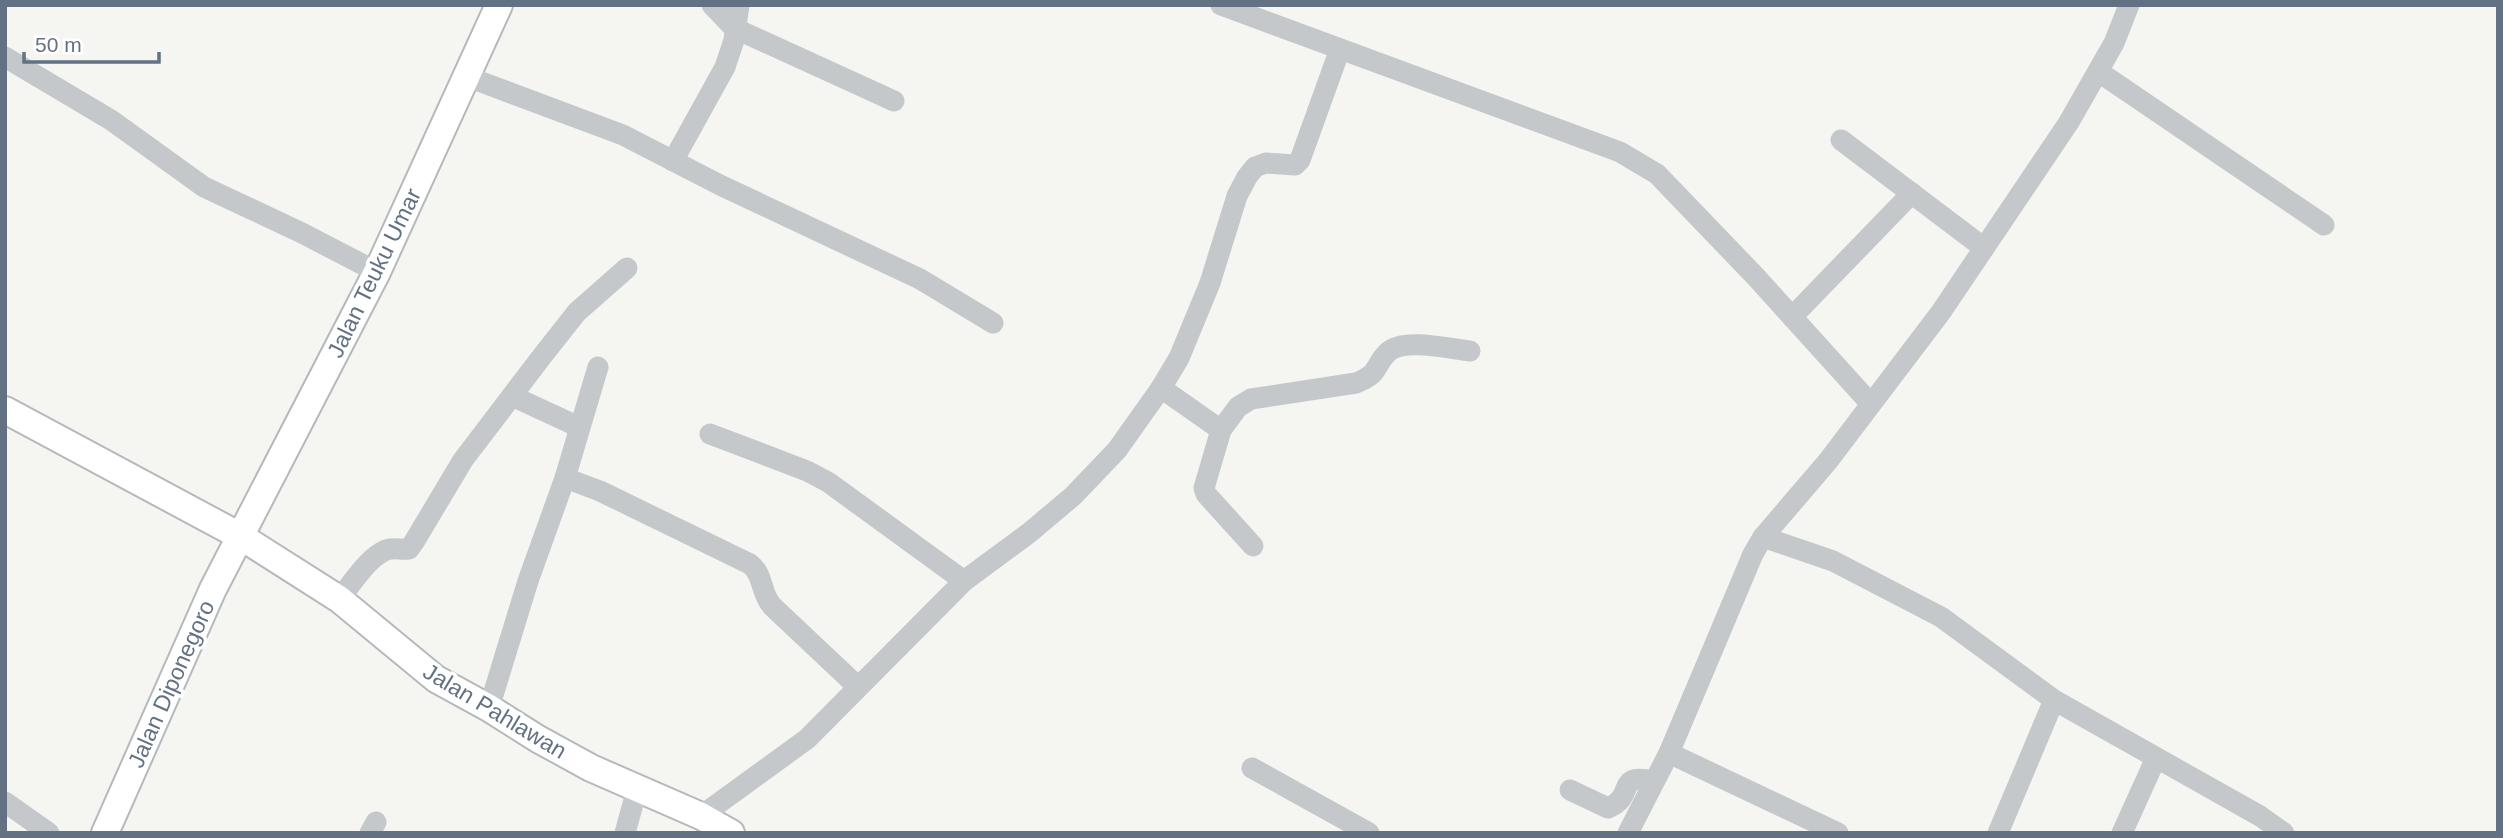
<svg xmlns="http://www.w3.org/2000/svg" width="2503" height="838" font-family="Arial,sans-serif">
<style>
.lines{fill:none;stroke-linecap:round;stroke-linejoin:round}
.major-casing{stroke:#b5b9bd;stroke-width:30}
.minor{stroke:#c4c8cb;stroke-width:21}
.major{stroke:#fff;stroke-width:26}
.labels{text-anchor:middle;stroke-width:7;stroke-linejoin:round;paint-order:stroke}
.street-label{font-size:23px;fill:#627284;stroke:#fff}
</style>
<rect width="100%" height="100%" fill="#f5f5f1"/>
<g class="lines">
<defs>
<g id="major">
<path d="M5,410l235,126 99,63 97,80 53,29 49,31 53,29 110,48 30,17"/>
<path d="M105,833l108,-244 164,-317 122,-267"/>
</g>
</defs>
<use href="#major" class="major-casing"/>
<g class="minor">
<path d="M712,5l22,23 160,73"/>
<path d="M1221,5l399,147 37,22 99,103 114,126"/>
<path d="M5,57l106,63 93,67 98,46 75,39"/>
<path d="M2099,72l225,153"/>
<path d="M468,77l155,58 97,50 200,94 73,44"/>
<path d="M1841,140l143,108"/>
<path d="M673,161l52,-94 9,-27 5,-35"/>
<path d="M1792,317l120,-124"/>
<path d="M1161,388l60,42 17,-23 13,-8 105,-16c25,-10 17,-16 31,-30 15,-16 63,-4 83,-2"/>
<path d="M512,396l67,31"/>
<path d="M1221,430l-17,58 2,6 47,52"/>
<path d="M710,434l97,37 21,11 136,99"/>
<path d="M565,478l35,13 150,73c14,11 10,28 22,42l86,81"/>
<path d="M1763,537l70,24 108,56 113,83 206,116 24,17"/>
<path d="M339,599c13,-15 28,-41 47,-49 7,-3 15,0 23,-1l5,-7 49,-82 80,-105 34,-43 50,-44"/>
<path d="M489,708l39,-127 37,-103 33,-111"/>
<path d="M1669,753l169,80"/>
<path d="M1252,768l117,65"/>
<path d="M1570,790l38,18c29,-12 6,-36 46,-27"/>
<path d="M5,802l44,31"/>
<path d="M701,816l106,-77 157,-158 65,-48 44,-37 44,-46 44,-62 18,-30 31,-75 27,-87 10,-19 8,-10 11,-4 29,2 5,-5 40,-111"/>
<path d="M370,833l6,-11"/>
<path d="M625,833l12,-44"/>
<path d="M1628,833l41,-80 84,-199 10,-17 65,-76 113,-149 128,-190 45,-79 15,-38"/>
<path d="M1998,833l56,-133"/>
<path d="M2122,833l34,-75"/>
</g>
<use href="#major" class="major"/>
</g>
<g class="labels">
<g class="street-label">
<text transform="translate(374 273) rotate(-64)" y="8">Jalan Teuku Umar</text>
<text transform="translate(171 684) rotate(-66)" y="8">Jalan Diponegoro</text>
<text transform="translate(495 711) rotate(31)" y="8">Jalan Pahlawan</text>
</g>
</g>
<rect width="2503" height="838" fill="none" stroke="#627284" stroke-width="14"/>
<path d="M24 52v10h135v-10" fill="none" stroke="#627284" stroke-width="3.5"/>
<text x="35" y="52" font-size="21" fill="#627284" stroke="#ffffff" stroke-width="5" paint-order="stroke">50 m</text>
</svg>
